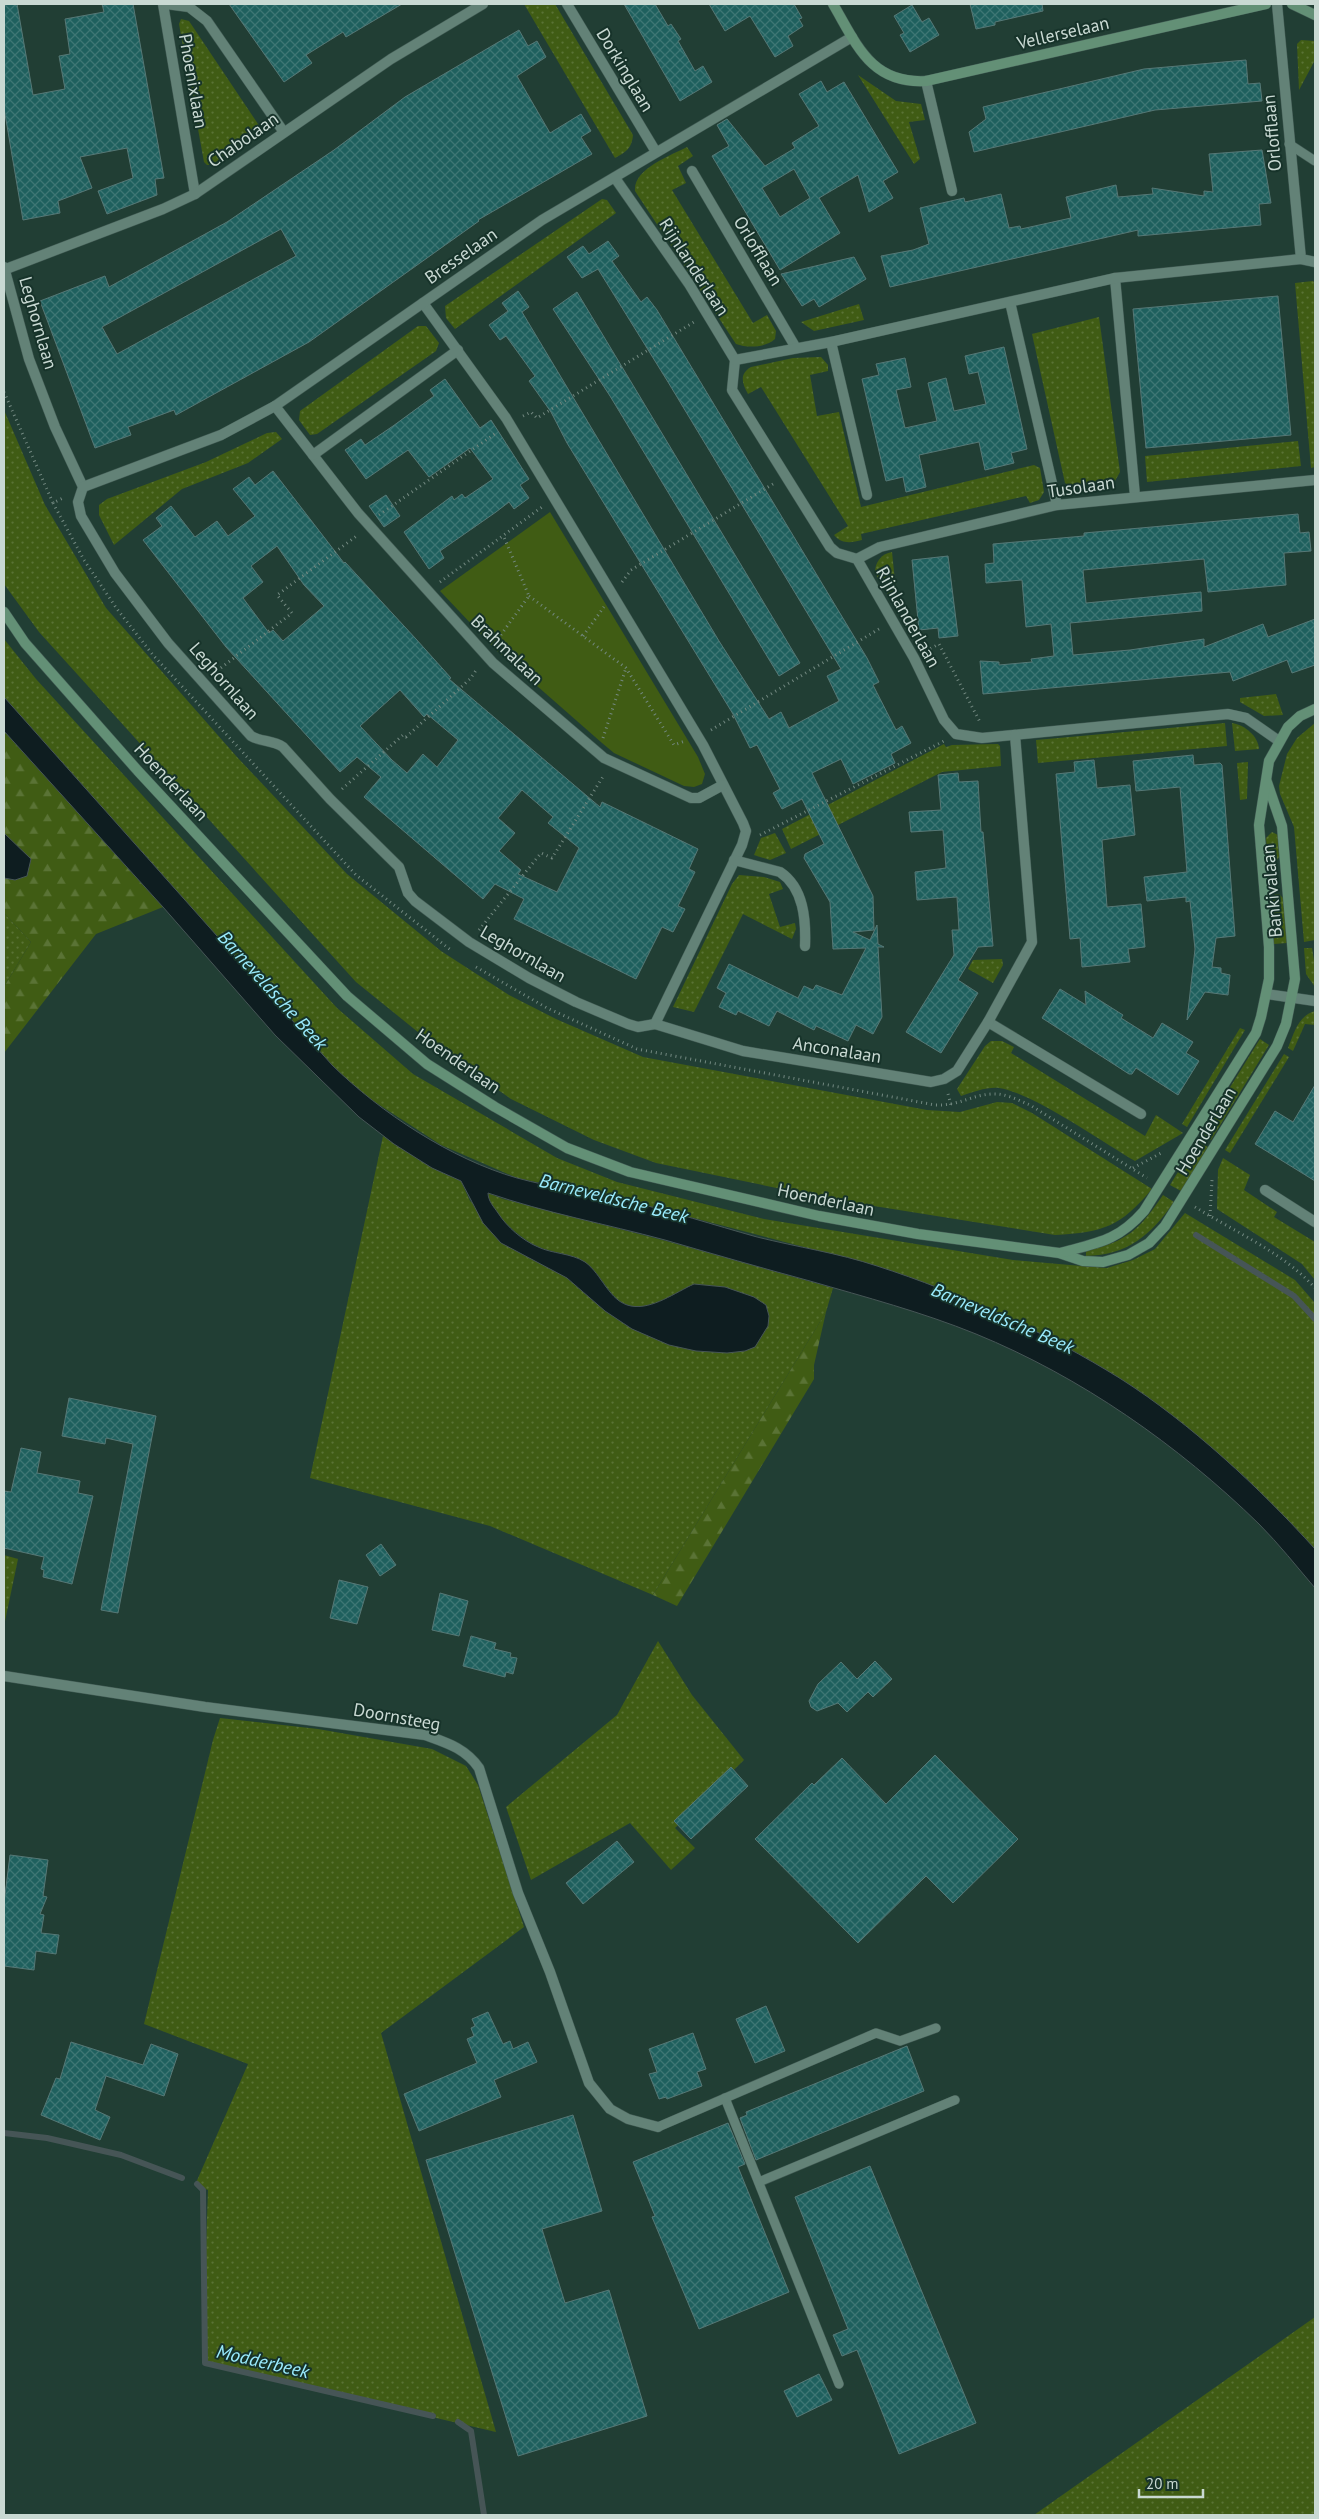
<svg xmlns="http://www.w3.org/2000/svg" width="1319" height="2519" font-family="'PT Sans',sans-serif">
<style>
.grass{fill:url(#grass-dots)}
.forest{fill:url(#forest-firs)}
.park{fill:#405c14}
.water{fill:#0e1d20;stroke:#465556}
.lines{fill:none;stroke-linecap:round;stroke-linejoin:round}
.stream{stroke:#465556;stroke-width:6}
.building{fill:url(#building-cross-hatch);stroke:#567876;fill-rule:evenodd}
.lane-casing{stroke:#415a53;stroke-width:10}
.street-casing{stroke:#415a53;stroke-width:11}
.secondary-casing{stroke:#415a53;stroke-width:11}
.path{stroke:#738981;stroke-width:3;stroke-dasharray:1 4;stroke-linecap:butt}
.lane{stroke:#638277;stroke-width:9}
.street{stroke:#638277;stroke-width:10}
.secondary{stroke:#639076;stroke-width:10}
.labels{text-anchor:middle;stroke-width:4;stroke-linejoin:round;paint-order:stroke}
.street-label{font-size:18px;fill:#c9d9d3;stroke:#17332a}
.water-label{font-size:19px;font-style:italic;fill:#9aebfd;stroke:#17332a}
</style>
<defs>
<pattern id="grass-dots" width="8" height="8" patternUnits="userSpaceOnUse" patternTransform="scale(1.25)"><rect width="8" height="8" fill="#405c14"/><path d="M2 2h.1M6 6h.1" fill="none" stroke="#5a7335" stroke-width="1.8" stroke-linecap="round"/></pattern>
<pattern id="forest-firs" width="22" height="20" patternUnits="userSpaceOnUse" patternTransform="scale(1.25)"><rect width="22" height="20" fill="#405c14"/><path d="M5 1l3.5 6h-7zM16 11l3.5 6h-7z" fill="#5a7335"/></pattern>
<pattern id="building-cross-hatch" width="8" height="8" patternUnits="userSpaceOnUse" patternTransform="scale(1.25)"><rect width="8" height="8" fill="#1f605e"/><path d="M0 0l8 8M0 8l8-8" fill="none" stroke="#3e7674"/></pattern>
</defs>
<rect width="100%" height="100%" fill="#213e34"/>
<g class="grass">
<path d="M524,4h31l78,131c-1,13 -7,17 -18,23z"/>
<path d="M181,19l8,2 71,106 -48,38h-5l-3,-3 -25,-138z"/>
<path d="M1301,40l14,1v19l-16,30 -2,-46z"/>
<path d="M858,75l38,26 25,3 4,16 -16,2 11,37 -6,5z"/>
<path d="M687,147l6,9 -15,10 8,17 -14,7 81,133 14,-8 9,16 -1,8c-10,9 -28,9 -39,5l-101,-153c-2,-22 35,-35 52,-44z"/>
<path d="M602,199l5,1 9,13 -161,116 -9,-11 -1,-12z"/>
<path d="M1313,281l2,2v184l-4,1 -16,-185z"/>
<path d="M859,304l5,16 -50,11 -13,-9z"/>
<path d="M1099,317l21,155 -5,9 -43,6 -7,-4 -33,-149z"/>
<path d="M418,326h8l13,17 -3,8 -119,83 -7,1 -11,-15 1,-9z"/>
<path d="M821,357l7,8v6l-18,4 7,41 22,-4 22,95 173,-42 6,3 4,24 -5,8 -9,3 -4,-7 -165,38 1,6c-11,3 -21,4 -28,-5l14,-9 -87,-139 -13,7c-6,-11 -9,-20 3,-27l42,-9z"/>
<path d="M4,410l41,95 61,103 131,149 110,117 94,77 68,44 47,24 87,38 284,53 33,2 37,-10 15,1 20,10 120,76c-32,38 -48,43 -97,46l-225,-36 -174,-36 -62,-23 -83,-41 -77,-54 -78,-63 -317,-350 -35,-48z"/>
<path d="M276,432l6,7 -34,24 -66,26 -68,56 -15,-30v-10l8,-6 99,-37 61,-29z"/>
<path d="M1298,441l3,25 -154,16 -2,-26z"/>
<path d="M892,552l6,59 -23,-38c0,-11 6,-19 17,-21z"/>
<path d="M4,639l32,40 301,329 76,66 144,84 60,24 147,37 249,41 57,5 37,3 26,-8 22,-11 30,-36 110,67 20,23v246l-70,-72 -74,-61 -50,-36 -113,-63 -63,-27 -69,-24 -247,-65 -112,-23 -76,-33 -83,-54 -26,-26 -328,-368z"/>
<path d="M1276,694l7,21 -19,1 -24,-14v-4z"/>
<path d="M1225,723l2,23 -189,17 -2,-23z"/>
<path d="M1232,723c13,2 26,13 27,26l-24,2z"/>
<path d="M1315,723v217l-11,2 -10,-115 -14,-33 -1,-8 8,-32 10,-16z"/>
<path d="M944,744l2,3 6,-2 46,-1 2,2 1,20 -59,6 -151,77 -9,-20z"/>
<path d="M1248,762l-1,37 -7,1 -3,-37z"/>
<path d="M1272,832l6,3 1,22 -3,5 -3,1 -5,-3 -2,-22z"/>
<path d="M775,833l11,20 -16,7 -16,-5 7,-17z"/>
<path d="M739,875l25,2 16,5 3,7 -14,5 11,33 15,-4 1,6 -4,10 -49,-25 -49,98 -21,-5 59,-123z"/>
<path d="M1275,894h4l4,4 4,45 -13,1 -4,-45z"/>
<path d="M4,913l27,29 -27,45z"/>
<path d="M1304,948h8l3,19v20l-9,-13z"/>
<path d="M1002,959l1,6 -10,18 -25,-14 5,-9z"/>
<path d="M1315,1011v14l-10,-1 -12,27 -5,-3c6,-15 10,-32 27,-37z"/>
<path d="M1240,1028l5,2 -58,97 -5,-3z"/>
<path d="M1260,1039l9,6 -58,95 -10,-6z"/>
<path d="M991,1041h11l12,6 -3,6 134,83 11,-21 27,18 -48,28c-33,-19 -102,-68 -136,-73 -13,-1 -25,4 -38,8l-4,-7 28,-43z"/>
<path d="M1284,1054l5,3 -59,96 -5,-3z"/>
<path d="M383,1136l49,32 29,13 9,20 67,60 30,17 38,33 27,18 20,-25c-40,13 -43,-26 -69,-43 -13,-8 -30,-8 -44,-14 -16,-6 -52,-36 -51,-54l15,6 163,42 167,47 -7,24 -173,283 -163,-69 -180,-48z"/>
<path d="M1197,1141l11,6 -27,44 -11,-6z"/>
<path d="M1223,1158l27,17 -6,15 33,22 -3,5 41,25v38l-13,-16 -85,-55 1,-39z"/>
<path d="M1163,1195l11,7c-23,33 -46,53 -88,54v-5c42,-10 53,-21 77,-56z"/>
<path d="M4,1555l14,4 -14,67z"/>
<path d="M658,1641l34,54 52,65 -69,68 20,20 -24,22 -41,-47 -99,57 -25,-73 111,-92z"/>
<path d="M220,1718l98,11 114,20 34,17 12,19 46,142 -143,106 115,399 -294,-69 6,-173 -13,-5 53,-121 -104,-40 69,-284z"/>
<path d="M1315,2317v198h-281z"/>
</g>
<g class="forest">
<path d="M4,731l159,176 -67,27 -92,119v-66l27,-45 -27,-29v-35l11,2 -8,-43 -3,-4z"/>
<path d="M826,1312l-12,53v14l-137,227 -24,-11z"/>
</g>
<path class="park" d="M550,512l148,245 7,17 -3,10 -8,3 -10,-1 -70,-33 -12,-10 -106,-93 -56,-59z"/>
<g class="water">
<path d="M4,697l328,368c49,48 119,94 185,113 36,10 74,14 110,23 44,10 87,24 130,36 40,10 81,16 120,29 84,27 170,67 244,113 69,44 139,109 194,170v39c-18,-21 -36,-44 -56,-64 -81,-79 -178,-147 -283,-190 -54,-22 -111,-37 -166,-53 -48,-13 -97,-27 -145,-41 -59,-16 -119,-27 -177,-47 0,8 6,14 10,20 9,14 24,27 40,34 15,7 33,6 47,15 17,12 24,40 46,44 21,4 45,-14 63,-22l31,3 29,10 12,8 3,11 -1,10 -13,21 -10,4 -18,2 -31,-2 -27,-6 -37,-16 -27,-18 -38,-33 -66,-35 -18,-20 -22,-42 -29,-13 -38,-24 -35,-27 -84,-82 -112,-128 -159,-176z"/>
<path d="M4,833l27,26 -4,17 -12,4 -11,-2z"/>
</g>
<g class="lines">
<g class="stream">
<path d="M1196,1235l98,61 21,23"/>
<path d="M4,2133l43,5 74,17 61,23"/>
<path d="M197,2184l6,6 2,173 228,53"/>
<path d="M458,2422l13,9 13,84"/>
</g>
</g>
<g class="building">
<path d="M4,4h13l16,91 32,-6 -6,-33 11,-2 -5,-35 39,-7 -2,-8h31l31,174 -9,1 2,16 -50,19 -9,-23 35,-13 -6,-30 -47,9 12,31 -34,13 2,12 -37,7 -19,-112z"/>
<path d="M229,4h173l-56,33 -3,-5 -37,23 6,8 -28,19z"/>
<path d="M624,4h31l13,22 3,-2 10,15 -3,2 17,30 8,-5 9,16 -32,19z"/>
<path d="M709,4h85l8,14 -3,1 4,7 -15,10 5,10 -18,11 -25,-41 -25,15z"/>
<path d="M970,4h72l1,7 -48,11v3l-19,4z"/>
<path d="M912,5l10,17 7,-4 10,17 -29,17 -10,-17 4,-2 -10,-17z"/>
<path d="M519,30l9,16 9,-5 9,16 -29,19 33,57 31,-19 10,17 -10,6 11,17 -114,66 1,1 -170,121 -133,73 -2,-5 -46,17 3,8 -36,13 -55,-147 65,-25 4,11 118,-65 107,-72 71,-53zM281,229l15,27 -179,98 -15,-27z"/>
<path d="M1246,60l2,24 12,-1 2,18 -107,9 -181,42 -5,-20 17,-13 -3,-12 161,-38z"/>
<path d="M821,81l6,11 17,-10 54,90 -15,9 10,17 -24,14 -11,-37 -39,23 21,35 -60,37 -68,-114 17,-10 -12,-21 10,-6 38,47 30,-18 -3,-5 27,-17 -20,-32zM794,169l16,29 -30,19 -18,-29z"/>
<path d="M1262,150l9,53 -12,1 2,21 -123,11v-6l-248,57 -9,-31 32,-6 16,-6 -9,-36 44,-10 1,4 36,-8 8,34 11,-2 1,3 50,-11 -5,-21 50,-12 2,12 35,-3 -1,-6 52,8v-5l9,1 -4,-38z"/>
<path d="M608,241l11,15 -7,5 29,41 6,-5 10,13 210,348 12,24 -6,3 23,45 6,-4 9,17 -20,11 4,9 -42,21 -12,-25 -29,14 61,123 1,34 -21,2 17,8 7,-15 1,19 6,3h-6l4,70 -9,17 -17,-9 -8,16 -32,-15 -2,4 -37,-19 -8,15 -31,-15 -2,4 -17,-8 7,-14 -9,-5 12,-24 69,34 6,-12 9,4 3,-5 26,10 24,-47 -33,1 -3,-47 -26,-44 1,-4 19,-10 -22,-45 -20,10 -9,-16 7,-4 -23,-44 -7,3 -17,-34 -166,-271 -16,-31 -22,-31 6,-5 -29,-40 -6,4 -11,-15 19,-14 -6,-8 16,-12 11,16 -7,5 197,329 50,78 12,-7 8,16 50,-27 -12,-25 14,-7 -173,-287 -70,-113 -16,9 -15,-21 16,-11 6,8z"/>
<path d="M854,257l12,22 -47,28 -5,-8 -12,7 -21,-32z"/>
<path d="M577,292l223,371 -21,13 -169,-280 -57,-87z"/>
<path d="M1278,296l13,139 -145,13 -13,-139z"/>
<path d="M1004,347l23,102 -16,4 3,10 -29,7 -6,-28 -60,13 7,32 -20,5 -3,-15 -17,4 -24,-102 17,-4 -3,-11 29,-6 6,29 -15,3 9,38 32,-7 -9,-38 18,-5 8,33 32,-7 -8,-32 -9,2 -4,-18z"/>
<path d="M445,379l35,49 11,-8 38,59 -9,6 9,13 -15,11 -5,-7 -13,10 -56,39 4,7 -15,11 -25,-37 48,-36 2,4 8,-6 3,4 28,-19 -23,-31 -41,29 -21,-27 -42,29 -21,-29 16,-11 4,6 28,-19 41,-30 -4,-6z"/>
<path d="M273,471l71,92 1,-1 71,77 35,39 -2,1 151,128 2,-5 96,47 -9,20 6,3 -17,34 7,3 -12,23 -11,-5 -26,52 -122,-60 10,-20 -29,-15 -12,15 -119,-102 17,-20 -24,-20 -17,15 -114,-125 -83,-107 19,-14 -6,-8 15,-12 24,31 22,-16 11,15 27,-20 -22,-27 16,-12 6,8zM277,546l27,39 20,21 -41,35 -10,-11 -4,3 -26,-35 20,-16 -12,-16zM400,690l24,27 3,-3 31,26 -21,27 -14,-13 -16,19 -15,-13 -32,-34zM522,790l31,27 -5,6 31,25 -22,44 -39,-18 3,-4 -22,-19 16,-18 -17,-15z"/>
<path d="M386,495l14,21 -16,11 -15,-21z"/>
<path d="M1298,514l2,19 9,-1 2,19 -27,2 2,32 -78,7 -4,-33 -121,11 3,33 115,-11 1,19 -132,12 3,32 57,-5 74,-11v8l59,-23 5,13 47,-18v46l-23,8 -5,-13 -54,21 -3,-9 -247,22 -3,-33 19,1v3l33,-3 -1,-3 23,-3 -3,-32 -25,3 -4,-47 -36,3 -1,-19 9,-1 -1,-19 91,-8v-3z"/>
<path d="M948,556l10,80 -19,2 -1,-10 -19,2 -7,-70z"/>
<path d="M1193,755l1,10 26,-2 2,2 13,171 -19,2 -4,29 9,1v5l9,2 -2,20 -23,-3 -18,28 8,-71 -5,-48 -4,1v-5l-39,4 -3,-24 43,-5 -7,-85 -44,4 -3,-30z"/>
<path d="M1094,760l3,28 33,-3 5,50 -33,5 5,67 34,-3 4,43 -17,2 2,13 -48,5 -2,-29 -10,1 -14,-165 19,-2 -1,-10z"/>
<path d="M958,773l1,9 19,-1 3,51h2l10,114 -15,1 -20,33 20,13 -37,60 -35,-21 48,-77 -2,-25h7l-2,-33 -40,3 -2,-28 31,-4 -3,-38 -32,2 -2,-20 32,-2 -3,-35z"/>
<path d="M1060,989l26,16 -1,-14 38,24 -2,3 32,20 9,-15 31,19 -7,11 13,8 -21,34 -42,-27 -4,6h-3l-87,-56z"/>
<path d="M1315,1085v96l-60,-37 20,-33 18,11z"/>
<path d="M69,1398l87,18 -38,197 -17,-3 32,-166 -27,-6 -1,6 -43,-8z"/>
<path d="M21,1448l20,4 -4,21 43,8 -2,12 15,3 -21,88 -29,-7 1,-7 -3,-1 3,-12 -40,-9v-57l7,1z"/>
<path d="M381,1544l15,21 -16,11 -14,-21z"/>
<path d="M339,1580l29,7 -11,37 -27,-6z"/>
<path d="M440,1593l28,8 -9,35 -27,-6z"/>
<path d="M471,1636l25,7 -2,6 17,4 -1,4 7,1 -4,16 -7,-2 -1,5 -42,-11z"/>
<path d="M875,1661l17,18 -19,18 -5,-5 -21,20 -9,-9 -21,8 -6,-4 -2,-6 9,-17 23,-22 16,17z"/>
<path d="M935,1755l83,84 -65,64 -27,-27 -68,67 -103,-104 57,-56 2,2 28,-27 44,46z"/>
<path d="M731,1767l17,19 -57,53 -17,-18z"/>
<path d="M617,1841l17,21 -51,42 -17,-21z"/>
<path d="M10,1855l38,5 -5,36 4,1 -7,17 4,1 -3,18 18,2 -3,19 -20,-3 -2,19 -30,-4v-63z"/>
<path d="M766,2006l19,45 -30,12 -19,-44z"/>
<path d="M488,2012l15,32 7,-3 3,8 15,-7 9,20 -43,18 7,17 -82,34 -15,-37 73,-31 -10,-24 7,-3 -3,-8 4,-2 -3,-7z"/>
<path d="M693,2033l13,36 -9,3 5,14 -35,13 -1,-2 -7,2 -10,-25 8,-2 -8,-23z"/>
<path d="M71,2042l72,23 8,-21 27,10 -14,42 -58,-20 -11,34 15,7 -10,23 -59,-25 15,-37 4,1z"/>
<path d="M907,2046l17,45 -168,69 -16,-42 7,-3 -1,-3z"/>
<path d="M573,2115l29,96 -60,18 23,74 44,-13 38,126 -129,40 -92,-296z"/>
<path d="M728,2123l17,41 -7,3 51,125 -90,37 -47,-112 3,-1 -22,-54z"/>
<path d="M870,2166l106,257 -77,31 -42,-104 -15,6 -9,-21 15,-6 -53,-132z"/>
<path d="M819,2374l13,26 -35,17 -13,-26z"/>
</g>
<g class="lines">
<defs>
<g id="lane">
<path d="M1289,144l26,17"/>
<path d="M725,2098l114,286"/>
<path d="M658,2127l218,-94 24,8 36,-13"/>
<path d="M759,2182l196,-82"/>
</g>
<g id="street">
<path d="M163,4l32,190"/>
<path d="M166,4l23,3 18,14 76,110"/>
<path d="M567,4l89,148"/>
<path d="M1277,4l24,255 14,3"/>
<path d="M926,81l26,110"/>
<path d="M692,171l104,177"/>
<path d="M615,178l74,106 46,76 -3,30 98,157 7,6 20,6 57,99 30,62 12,14 26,4 246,-24 18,4 33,23"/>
<path d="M4,267l25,92 26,68 28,60 -5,15 3,14 34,57 53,70 83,93c10,6 22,4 32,11l47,52 69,68 9,26 7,8 54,41 60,36 47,24 52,22 10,3 17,-3"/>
<path d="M6,269l157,-60 32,-15 196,-135 92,-55"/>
<path d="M1115,278l20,218"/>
<path d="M1010,302l47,203"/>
<path d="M423,303l83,115 197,327 40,78 3,8 -4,14 -87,179"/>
<path d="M831,342l36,153"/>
<path d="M735,360l96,-18 284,-64 186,-19"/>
<path d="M275,406l83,107 135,150 111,95 87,40h8l24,-13"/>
<path d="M313,455l145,-105"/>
<path d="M83,487l138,-52 54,-29 267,-186 310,-183"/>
<path d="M857,559l23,-12 177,-42 258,-25"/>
<path d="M734,860l46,12c24,16 26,48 25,74"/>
<path d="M1267,994l48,7"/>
<path d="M988,1022l153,92"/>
<path d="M655,1024l88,27 188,31 13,-3 13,-8 31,-49 44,-80 -17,-207"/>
<path d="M1265,1190l50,32"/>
<path d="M4,1676l201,31 220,28c22,8 40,13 54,33l39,125 32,79 39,111 21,26 18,10 30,8"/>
</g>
<g id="secondary">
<path d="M833,4c24,41 38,80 93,77l340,-77"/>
<path d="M1292,4l23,11"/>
<path d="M4,612l21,31 113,128 209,225 80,68 68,43 72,41 63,24 189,44 99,18 141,19 24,8 20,1 25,-7 21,-12 16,-17 112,-180 9,-22 9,-45 -13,-153 -15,-44"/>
<path d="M1060,1253c37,-10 58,-12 84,-42l112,-178 5,-16 8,-38v-32l-10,-122 10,-64 19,-34 12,-11 15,-7"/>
</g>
</defs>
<use href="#lane" class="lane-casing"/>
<use href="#street" class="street-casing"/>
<use href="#secondary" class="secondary-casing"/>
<g class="path">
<path d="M4,392l49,111 12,-6"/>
<path d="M523,416l8,-4 6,6 157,-96"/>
<path d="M53,503l31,57 33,49 36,46 203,220 96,76"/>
<path d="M379,515l117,-82"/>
<path d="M440,582l102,-75"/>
<path d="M622,582l9,-12 142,-86"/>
<path d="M529,596l97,72 48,77 11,-4"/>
<path d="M583,636l21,-29"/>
<path d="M495,643l34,-47 -26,-61"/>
<path d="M926,651l13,-7 41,78"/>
<path d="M213,674l79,-61 -15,-18 81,-60"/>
<path d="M711,730l168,-101"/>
<path d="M603,738l23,-70"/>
<path d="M342,789l61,-54 3,2 64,-58 7,-10"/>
<path d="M760,835l184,-94"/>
<path d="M479,930l62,-77 11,5 52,-83"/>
<path d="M476,967l71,41 90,41 298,56c24,1 36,-10 57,-11 13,-1 26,6 38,11l117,73"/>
<path d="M948,1094l3,11"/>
<path d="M1133,1168l30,-16"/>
<path d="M1195,1207c40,25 89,46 120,81"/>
<path d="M1210,1216l2,-36"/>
</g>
<use href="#lane" class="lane"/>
<use href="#street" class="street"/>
<use href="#secondary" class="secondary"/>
</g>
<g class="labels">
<g class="street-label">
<text transform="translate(1063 33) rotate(-13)" y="6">Vellerselaan</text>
<text transform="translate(625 70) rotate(59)" y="6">Dorkinglaan</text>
<text transform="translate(193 81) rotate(80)" y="6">Phoenixlaan</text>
<text transform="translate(1272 133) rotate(-95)" y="6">Orlofflaan</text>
<text transform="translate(243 140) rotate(-35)" y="6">Chabolaan</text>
<text transform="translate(758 251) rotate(59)" y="6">Orlofflaan</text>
<text transform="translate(461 256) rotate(-35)" y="6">Bresselaan</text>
<text transform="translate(694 267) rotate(57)" y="6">Rijnlanderlaan</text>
<text transform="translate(38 323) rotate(74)" y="6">Leghornlaan</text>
<text transform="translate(1081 487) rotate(-8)" y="6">Tusolaan</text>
<text transform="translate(908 617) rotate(61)" y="6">Rijnlanderlaan</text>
<text transform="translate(507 650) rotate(44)" y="6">Brahmalaan</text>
<text transform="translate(224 681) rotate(49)" y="6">Leghornlaan</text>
<text transform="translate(171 782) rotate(47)" y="6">Hoenderlaan</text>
<text transform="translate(1272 891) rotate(-95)" y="6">Bankivalaan</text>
<text transform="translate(523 954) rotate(30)" y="6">Leghornlaan</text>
<text transform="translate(837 1050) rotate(9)" y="6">Anconalaan</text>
<text transform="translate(458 1061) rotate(35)" y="6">Hoenderlaan</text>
<text transform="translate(1206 1131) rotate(-59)" y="6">Hoenderlaan</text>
<text transform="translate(826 1200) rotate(12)" y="6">Hoenderlaan</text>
<text transform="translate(397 1717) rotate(10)" y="6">Doornsteeg</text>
</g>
<g class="water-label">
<text transform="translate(273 990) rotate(48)" y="7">Barneveldsche Beek</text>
<text transform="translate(614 1198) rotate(14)" y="7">Barneveldsche Beek</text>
<text transform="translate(1003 1318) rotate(23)" y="7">Barneveldsche Beek</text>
<text transform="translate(263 2361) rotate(13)" y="7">Modderbeek</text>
</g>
</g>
<rect width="1319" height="2519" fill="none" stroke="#c9d9d3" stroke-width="10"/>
<path d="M1139 2489v8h64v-8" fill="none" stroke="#c9d9d3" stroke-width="2.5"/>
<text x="1146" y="2489" font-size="15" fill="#c9d9d3" stroke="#17332a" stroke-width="4" paint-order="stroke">20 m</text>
</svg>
